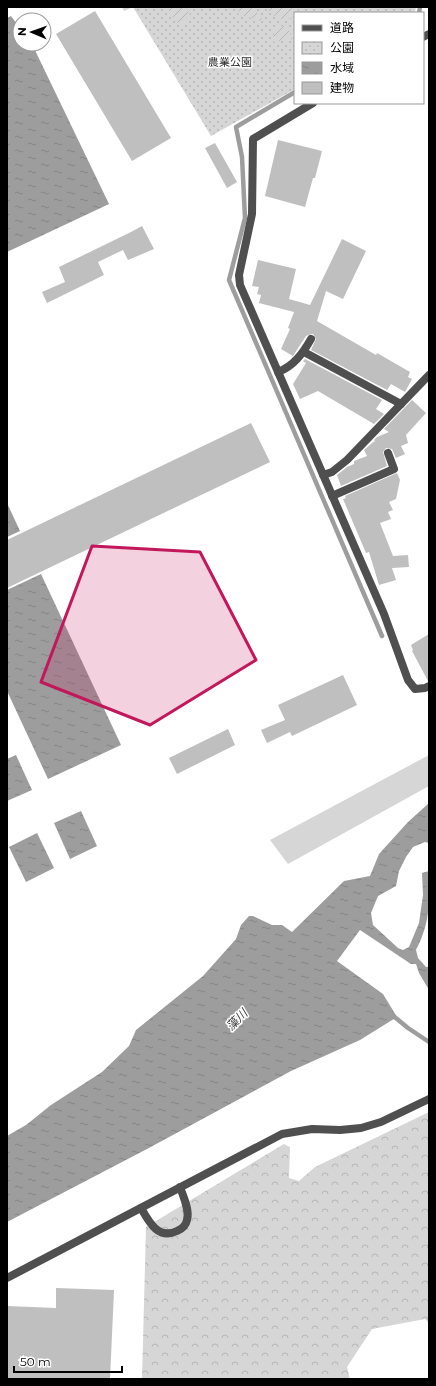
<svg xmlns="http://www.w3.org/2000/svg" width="436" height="1386" font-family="Montserrat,'Noto Sans JP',sans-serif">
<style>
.grass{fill:#d6d6d6}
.forest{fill:url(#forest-crowns)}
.park{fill:url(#park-dots)}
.garden{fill:url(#garden-furrows)}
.water{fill:url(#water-ripples)}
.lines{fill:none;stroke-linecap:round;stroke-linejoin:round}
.stream{stroke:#9d9d9d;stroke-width:4.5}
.building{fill:#bfbfbf}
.minor{stroke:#4f4f4f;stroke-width:8}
.tertiary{stroke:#4f4f4f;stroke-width:8}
.marked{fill:#c2185b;fill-opacity:0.2;stroke:#c2185b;stroke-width:3;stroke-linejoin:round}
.labels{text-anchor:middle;stroke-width:3;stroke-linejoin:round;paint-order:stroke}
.park-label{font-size:11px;fill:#2d2d2d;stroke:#fff}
.water-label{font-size:12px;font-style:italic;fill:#3e3e3e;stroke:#fff}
</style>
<defs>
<pattern id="forest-crowns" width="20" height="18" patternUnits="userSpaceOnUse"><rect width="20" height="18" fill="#d6d6d6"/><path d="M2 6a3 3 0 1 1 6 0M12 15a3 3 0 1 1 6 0" fill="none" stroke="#b6b6b6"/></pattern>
<pattern id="park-dots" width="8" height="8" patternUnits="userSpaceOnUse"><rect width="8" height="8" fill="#d6d6d6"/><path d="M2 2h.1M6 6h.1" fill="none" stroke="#b6b6b6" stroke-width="1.8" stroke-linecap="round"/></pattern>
<pattern id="garden-furrows" width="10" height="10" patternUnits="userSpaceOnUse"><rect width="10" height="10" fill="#d6d6d6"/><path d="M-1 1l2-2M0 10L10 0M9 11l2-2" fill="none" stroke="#b6b6b6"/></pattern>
<pattern id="water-ripples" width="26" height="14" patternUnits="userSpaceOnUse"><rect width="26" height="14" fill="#9d9d9d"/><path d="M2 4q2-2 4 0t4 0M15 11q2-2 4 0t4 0" fill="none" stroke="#858585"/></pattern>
</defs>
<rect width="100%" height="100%" fill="#fff"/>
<path class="grass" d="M429,755v31l-141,78 -18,-24z"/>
<path class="forest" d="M429,1112v211l-4,-4 -53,10 -25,38 3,12h-208l4,-152 138,-83 6,3 -1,31 10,3 16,-14z"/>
<path class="park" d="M122,7h294l-1,6h-120v76l-84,47 -78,-129 -9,4z"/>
<g class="garden">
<path d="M166,7h25v2l-3,2 2,3 -4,3 2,2 -8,7z"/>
<path d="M240,7h10l12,10 -1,4 -23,-7z"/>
<path d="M264,7h33l1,6h-3v3c-15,8 -20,0 -31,-9z"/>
<path d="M276,25l12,2 4,12 -20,3z"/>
</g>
<g class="water">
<path d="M11,16l9,12v16h12l77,160 -102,48v-234z"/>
<path d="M7,503l13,28 -13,6z"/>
<path d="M41,574l80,171 -73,34 -41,-88v-101z"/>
<path d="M16,755l16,35 -25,11v-42z"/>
<path d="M429,803v40l-4,-1 -12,5 -7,10 -7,14 -3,15 -18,10 -7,17 2,12 25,23 5,2 6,-3 10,-24 4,-28 -1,-22 7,-2c0,32 2,50 -13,79l2,8 8,9h3v23l-10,-17 -3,-9h-5l-51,-34 -23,31 46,33 14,23 -37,23 -69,31 -144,78 -140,73v-86l19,-11 25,-20 51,-33 27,-26 7,-16 67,-54 33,-37 5,-14 8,-9h4l19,9h10l10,7 52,-51 26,-5 9,-22 29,-32z"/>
<path d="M81,811l16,35 -27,13 -16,-36z"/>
<path d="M37,833l17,35 -28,14 -17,-35z"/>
</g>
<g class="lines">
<g class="stream">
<path d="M419,13l1,-6"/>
<path d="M295,92l-59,35 6,30 3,61 -16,62 153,356"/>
<path d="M391,1014l17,14 21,14"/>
</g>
</g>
<g class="building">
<path d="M95,11l76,127 -39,23 -76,-127z"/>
<path d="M278,140l44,11 -7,27h-2l-8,29 -40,-11z"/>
<path d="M215,143l22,39 -10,6 -22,-40z"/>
<path d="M142,226l12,23 -26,11 -5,-10 -25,12 6,13 -57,28 -5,-11 23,-10 -6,-15 72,-35z"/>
<path d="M342,239l24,12 -23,48 -17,-8 -9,30 59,34 1,-2 33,19 -2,5 4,2 -7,13 -14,-8 -4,6 -76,-40 5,-11 -3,-5h-2l-5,2 -13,20 -12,-7 9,-20 -2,-1 6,-16 -35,-9 2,-8 -4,-1 2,-7 -7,-1 6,-26 38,9 -7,30 21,6z"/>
<path d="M305,359l77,41 -6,9 8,5 -10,10 -56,-33 -18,8 -7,-15 13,-21 -3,-2z"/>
<path d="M412,400l14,13 -20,22 2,8 -7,3 4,8 -9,4 -4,-9 -6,-1 -3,4 4,14 -46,20 -4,-11 10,-8 7,-3v-3l13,-5 -3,-6 8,-7 3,-2 -1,-1 3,-3 12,-5 -5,-3z"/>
<path d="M251,423l19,39 -263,126v-48z"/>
<path d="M397,473l3,7 -4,19 -7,3 4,8 -5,2 3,7 -11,4 13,33 15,-1 1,12 -17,1 4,12 -17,5 -10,-33 -3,1 -23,-54 3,-1 -1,-2z"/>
<path d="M429,634v47h-1l-16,-30 1,-1 -2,-5z"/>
<path d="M343,675l14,30 -65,31 -2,-4 -23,11 -6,-13 24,-10 -7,-15z"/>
<path d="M228,729l7,16 -58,29 -8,-16z"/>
<path d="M56,1288l58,2 -4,89h-103v-73l49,2z"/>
</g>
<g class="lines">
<g class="minor">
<path d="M423,37l6,-3"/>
<path d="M313,103l-60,36 -1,75 -13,61 1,10 144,329 24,66 7,9 10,-1 4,-2"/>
<path d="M304,352l97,52"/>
<path d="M278,372c16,-6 25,-19 33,-33"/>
<path d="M323,475l9,-3 15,-12 82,-85"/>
<path d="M332,496l62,-27 -6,-16"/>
<path d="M141,1208c8,14 17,32 36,23 5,-2 9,-6 10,-11 3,-10 -4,-24 -7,-33"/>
</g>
<path class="tertiary" d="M7,1278l275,-144 30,-5 28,1 21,-2 20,-6 48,-23"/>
</g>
<path class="marked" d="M92,546l108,6 56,108 -106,65 -109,-43z"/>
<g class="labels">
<g class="park-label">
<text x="230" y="66">農業公園</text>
</g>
<g class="water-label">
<text transform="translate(237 1020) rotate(-45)" y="4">藻川</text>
</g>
</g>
<rect width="436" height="1386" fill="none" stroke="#000000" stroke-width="16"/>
<rect x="294" y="12" width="130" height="92" fill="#ffffff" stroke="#999999"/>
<rect x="302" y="25" width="20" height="6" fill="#4f4f4f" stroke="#999999"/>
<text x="330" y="32" font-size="12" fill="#000000">道路</text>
<rect x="302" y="42" width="20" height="12" fill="url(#park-dots)" stroke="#999999"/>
<text x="330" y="52" font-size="12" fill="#000000">公園</text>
<rect x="302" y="62" width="20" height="12" fill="url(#water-ripples)" stroke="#999999"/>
<text x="330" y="72" font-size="12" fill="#000000">水域</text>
<rect x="302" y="82" width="20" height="12" fill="#bfbfbf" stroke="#999999"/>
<text x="330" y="92" font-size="12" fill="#000000">建物</text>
<g transform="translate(32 32) rotate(272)"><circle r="19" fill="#ffffff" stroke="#999999"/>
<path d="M0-3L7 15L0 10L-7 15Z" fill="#000000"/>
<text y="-6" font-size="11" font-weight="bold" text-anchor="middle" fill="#000000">N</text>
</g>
<path d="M14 1366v6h108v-6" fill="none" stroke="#000000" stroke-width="2"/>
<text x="20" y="1366" font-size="12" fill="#000000" stroke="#ffffff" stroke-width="3" paint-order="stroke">50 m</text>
</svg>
